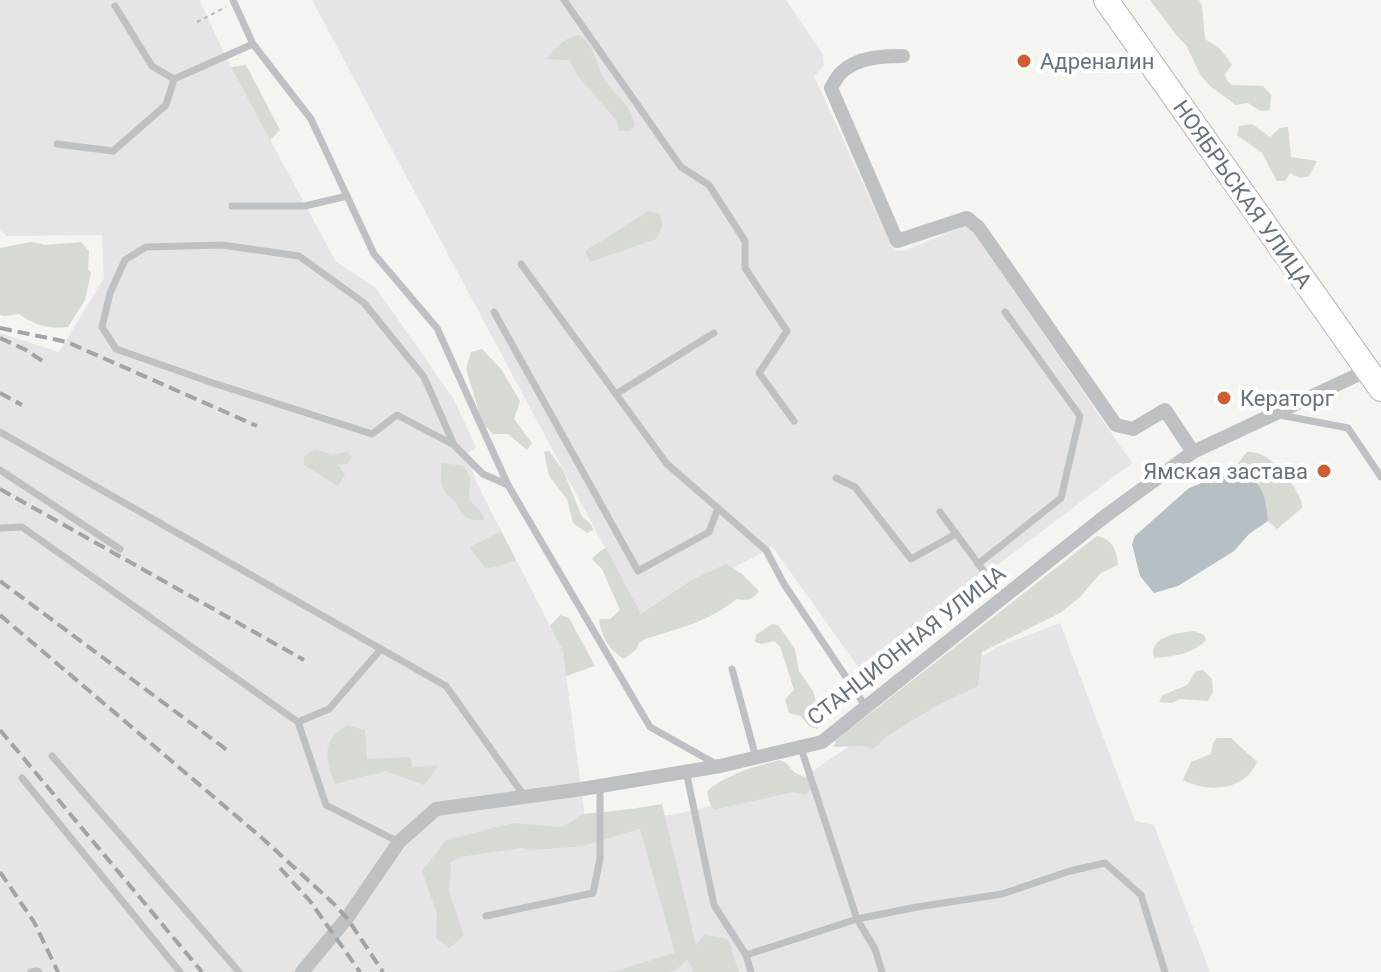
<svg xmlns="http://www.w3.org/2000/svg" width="1381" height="972" font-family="Roboto,sans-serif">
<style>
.built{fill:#e4e5e4}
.green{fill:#d5dad2}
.water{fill:#b6c0c4}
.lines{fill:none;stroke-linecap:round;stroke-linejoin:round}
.highway-casing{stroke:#b2b5b8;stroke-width:26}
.path{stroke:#b7babc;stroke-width:2;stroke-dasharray:4 4;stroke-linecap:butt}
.lane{stroke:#bdc1c4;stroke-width:7}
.street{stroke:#bdc1c4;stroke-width:14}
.highway{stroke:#fff;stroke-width:24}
.rail{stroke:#9fa4a9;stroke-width:4;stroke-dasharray:12 6;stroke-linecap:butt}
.poi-dot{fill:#d05e35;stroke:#fff;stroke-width:3}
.labels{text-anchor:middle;stroke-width:8;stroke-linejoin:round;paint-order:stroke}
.poi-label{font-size:22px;fill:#66737e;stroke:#fff;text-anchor:start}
.street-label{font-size:22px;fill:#66737e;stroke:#fff}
</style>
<rect width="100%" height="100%" fill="#f4f4f0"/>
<g class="built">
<path d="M0,0h199l32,67 105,195 40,26 77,110 23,49 -8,6 7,27 88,171 23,174 91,-11 112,-27 208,-140 63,-24 75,198 19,4 56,147h-1210v-639l59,19 45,-74 -2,-43 -95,1 -7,-6z"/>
<path d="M312,0h474l37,55 1,11 -10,10 80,175 13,-1 61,-26 164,239 -140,106 -134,98 -86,-121 -14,9 -117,60z"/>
</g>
<g class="green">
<path d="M1150,0h49l3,6 3,33 15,10 12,16 -7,9 2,7 5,4 31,1 8,9 -1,15 -10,1 -12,-8 -12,2 -26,-19 -9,-10 -15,-31 -9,-9z"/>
<path d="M579,35c16,11 16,27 25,43 12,20 24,22 31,47l-5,6h-10l-4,-11 -39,-45 -7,-15 -23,-1c6,-10 20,-23 32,-24z"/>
<path d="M246,65l34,65 -10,10 -39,-73z"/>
<path d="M1252,124l18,13 10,-9 8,-1 3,30 26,4 -8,15 -9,2 -10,-5 -5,8h-8l-15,-28 -25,-18 2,-9z"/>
<path d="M649,211l10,2c5,11 3,16 -3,26l-66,23 -5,-11z"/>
<path d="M31,242l14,3 36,-3 8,9 -1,18 3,4 -6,27 -17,27c-19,3 -35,-3 -49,-13l-14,2 -5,-1v-67z"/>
<path d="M482,349l19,20 19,32 -6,18 18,24 -5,7 -19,-16h-15l-11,-12 -16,-53 5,-17z"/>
<path d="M315,449l17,6 15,-3 5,6 -5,6 -9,1 7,10 -7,11 -34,-21v-8z"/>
<path d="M549,451l14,19 19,47 9,7 2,6 -6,3 -14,-10 -6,-24 -18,-23 -5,-24z"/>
<path d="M1247,452c6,0 13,1 19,5 12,8 37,36 36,51l-25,21 -9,-8c-2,-28 -7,-40 -33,-51l4,-8z"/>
<path d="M442,463l22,3 6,13 -1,20 15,17 -1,4c-15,1 -22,-3 -27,-18 -17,-10 -16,-22 -14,-39z"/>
<path d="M501,531l15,29 -15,6 -16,2 -15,-21z"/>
<path d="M1097,536c15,3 20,14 21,29l-17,8 -22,25 -19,15 -78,39 -4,34 -40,19 -51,31 -14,13 -10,-3 -29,1 2,-7z"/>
<path d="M606,548l35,66 51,-34 34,-16 16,10 17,17c-7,9 -11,10 -23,8 -25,22 -59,30 -91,40l-6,4 -2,6 -13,10c-15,-9 -23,-23 -25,-40h11l10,-9 -18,-41 -10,-10 8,-8z"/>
<path d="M560,615l9,3 26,48 -29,10 -3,-25 -13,-25z"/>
<path d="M772,624l6,1 17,24 4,22 14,20 5,17 9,6 -4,11 -6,4 -8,-3 -8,-10 -12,-3 -4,-14 9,-9 -14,-44 -6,-5 -12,3 -7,-2 1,-7z"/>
<path d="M1194,631l10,4 2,5c-15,15 -32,16 -52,18 -6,-22 24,-25 40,-27z"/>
<path d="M1203,670l9,9 1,13 -5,9 -28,-2 -8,4 -13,-1 4,-7 24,-10 9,-14z"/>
<path d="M347,725l18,5 2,29 44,-2 1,10 26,-1 -14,19 -38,-14 -51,13c-10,-25 -14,-43 12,-59z"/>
<path d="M1217,738h14l26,24c-13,29 -48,31 -74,18l8,-18 20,-8 2,-11z"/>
<path d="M780,760l6,3 9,10 14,6 2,10 -5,6 -13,-3 -79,18 -5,-9 -2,-10c22,-18 46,-24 73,-31z"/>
<path d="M662,804l34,141 8,-10 24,4 11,33h-45l-7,-12 -11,10 -7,2h-57l63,-19 -35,-124 -57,17 -50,4 -12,-2 -61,9 -9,5 -2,30 15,44 -15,12 -13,-10 1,-24 -15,-43 24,-31 67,-17 49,4 22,-13 47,-5z"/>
</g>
<path class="water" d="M1235,470c27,11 31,23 33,51l-19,13 -15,17 -56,35 -24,7 -14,-17 -8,-32 3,-8 54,-48z"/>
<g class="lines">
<defs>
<path id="highway" d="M1106,0l275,389"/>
</defs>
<use href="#highway" class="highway-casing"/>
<path class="path" d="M197,22l29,-15"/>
<g class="lane">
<path d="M233,0l20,44 58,75 63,135 63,74 71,157 142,242 66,37"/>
<path d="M564,0l117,167 28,18 36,56v27l42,63 -28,42 35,48"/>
<path d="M115,6l37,60 22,13"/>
<path d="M57,144l56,7 53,-46 8,-26 79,-35"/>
<path d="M232,206h73l42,-10"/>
<path d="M521,264l146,200 99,86 18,34 82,123"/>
<path d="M494,312l144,259 71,-39 9,-24"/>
<path d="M616,394l98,-61"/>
<path d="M1280,415l68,13 33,49"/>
<path d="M0,432l446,254 79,111"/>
<path d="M454,445l-30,-68 -60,-74 -65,-47 -77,-11 -76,2 -21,13 -15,33 -8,34 14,22 97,34 159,51 25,-19 57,30 29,29 25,11"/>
<path d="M0,470l120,79"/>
<path d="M836,478l19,9 56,72 45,-25"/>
<path d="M940,512l63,85"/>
<path d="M0,528l22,-1 276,195 28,83 73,37"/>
<path d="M978,564l83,-66 19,-82 -75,-104"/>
<path d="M732,669l24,89"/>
<path d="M298,722l31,-13 52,-60"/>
<path d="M801,748l56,171 18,30 7,23"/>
<path d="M52,756l187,216"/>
<path d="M686,771l28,134 32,50 5,17"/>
<path d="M22,778l158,194"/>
<path d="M486,916l107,-23 7,-34v-73"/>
<path d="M746,955l111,-36 60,-12 85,-13 68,-23 35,-8 36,32 24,77"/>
<path d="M31,972l6,-1 2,1"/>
</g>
<g class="street">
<path d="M903,56c-20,0 -44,1 -60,15 -5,4 -9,11 -12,17l66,153 70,-23 12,10 137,197 17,4 32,-19 28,42"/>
<path d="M302,972l45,-54 52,-76 37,-33 146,-20 138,-23 102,-24 282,-225 89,-65 175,-82"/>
</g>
<use href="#highway" class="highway"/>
<g class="rail">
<path d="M0,328l67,14 190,84"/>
<path d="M0,338l26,12 21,14"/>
<path d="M0,393l22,12"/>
<path d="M0,489l304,171"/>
<path d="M0,581l227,169"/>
<path d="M0,615l262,223 71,65 14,15 36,54"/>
<path d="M0,730l202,242"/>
<path d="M280,868l30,33 50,71"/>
<path d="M0,872l34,50 24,50"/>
</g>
</g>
<g class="poi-dot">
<circle cx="1024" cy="61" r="8"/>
<circle cx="1224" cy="398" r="8"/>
<circle cx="1324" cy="471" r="8"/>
</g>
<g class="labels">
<g class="poi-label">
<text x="1040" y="69">Адреналин</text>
<text x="1240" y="406">Кераторг</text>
<text x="1308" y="479" text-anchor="end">Ямская застава</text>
</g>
<g class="street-label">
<text transform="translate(1243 194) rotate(55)" y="8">НОЯБРЬСКАЯ УЛИЦА</text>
<text transform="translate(906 645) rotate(-38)" y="8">СТАНЦИОННАЯ УЛИЦА</text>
</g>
</g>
</svg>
